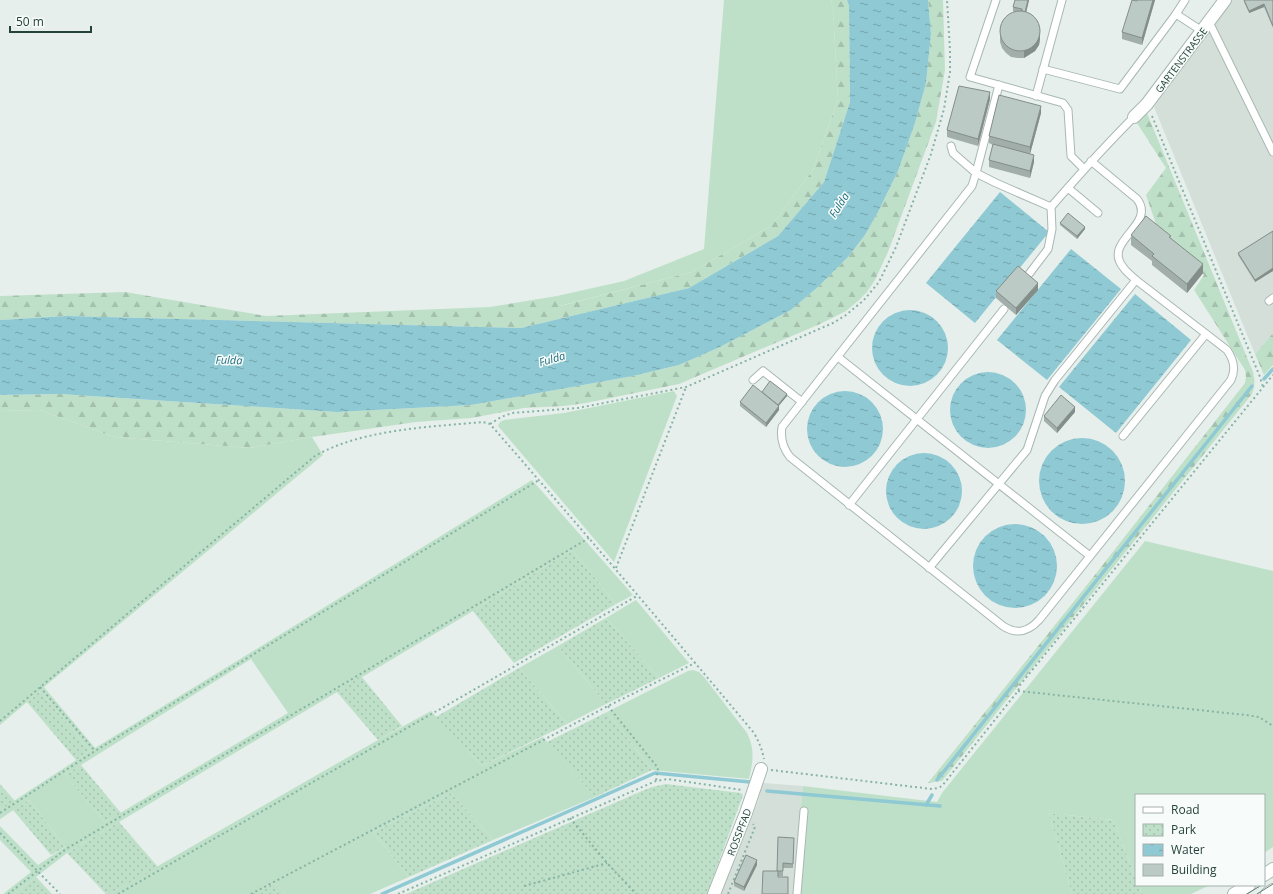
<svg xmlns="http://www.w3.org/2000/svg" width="1273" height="894" font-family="'Open Sans',sans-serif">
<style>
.built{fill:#d4dfda}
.grass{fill:#bfe0c8;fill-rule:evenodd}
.forest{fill:url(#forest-firs)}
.park{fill:url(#park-dots)}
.water{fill:url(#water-ripples)}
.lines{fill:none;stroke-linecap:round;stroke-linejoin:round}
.stream{stroke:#8ec9d4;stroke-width:3.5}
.lane-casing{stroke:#a8b8b2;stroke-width:9}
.street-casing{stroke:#a8b8b2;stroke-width:14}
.secondary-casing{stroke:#a4bbb3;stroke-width:14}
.path{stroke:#86b3a5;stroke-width:2;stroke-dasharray:2 3;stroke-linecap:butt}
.lane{stroke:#fff;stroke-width:7}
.street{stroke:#fff;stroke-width:12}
.secondary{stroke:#fff;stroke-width:12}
.tram{stroke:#5f7d75;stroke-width:1}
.wall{fill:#a1aea9}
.shaded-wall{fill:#838d89}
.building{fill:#bbcac4;stroke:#838d89}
.labels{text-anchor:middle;stroke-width:3;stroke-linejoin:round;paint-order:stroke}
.street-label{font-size:10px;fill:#24423a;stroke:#f7fbf9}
.water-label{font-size:11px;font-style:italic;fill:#1c6f80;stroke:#f7fbf9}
</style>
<defs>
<pattern id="forest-firs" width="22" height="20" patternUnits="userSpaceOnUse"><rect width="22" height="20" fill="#bfe0c8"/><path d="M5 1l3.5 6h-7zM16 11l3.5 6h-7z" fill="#a4c1ad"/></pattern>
<pattern id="park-dots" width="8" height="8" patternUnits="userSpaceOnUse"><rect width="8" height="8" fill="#bfe0c8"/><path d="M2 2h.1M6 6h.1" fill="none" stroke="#a4c1ad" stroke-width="1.8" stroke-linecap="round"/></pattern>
<pattern id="water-ripples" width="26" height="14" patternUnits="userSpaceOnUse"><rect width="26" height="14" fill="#8ec9d4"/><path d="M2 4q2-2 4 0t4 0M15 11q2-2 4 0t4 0" fill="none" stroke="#74a5ad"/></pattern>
</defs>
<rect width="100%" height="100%" fill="#e6efeb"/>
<g class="built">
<path d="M1232,0h41v333l-18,21 -101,-247z"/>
<path d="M763,783l40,3 -11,108h-71l37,-92z"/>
</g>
<g class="grass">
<path d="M724,0h107l2,10 5,89 -25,71 -42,56 -79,46 -133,34 -2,-10 67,-15 80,-32z"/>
<path d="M674,391l3,5 -63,166 -116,-136 2,-4 4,-2 60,-7z"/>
<path d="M40,410l74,27 136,11 62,-11 11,18 -279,232 51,61 437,-268 101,115 -17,9 -44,-54 -99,61 -406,242 -53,41h-11l28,-22 -31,-32v-14l38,39 27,-18 -36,-47 -29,19v-9l90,-59 -50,-60 -40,34v-314zM251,659l37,54 -183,109 -40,-47z"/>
<path d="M1145,541l128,30v276l-9,6v-58h-128v84l-23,-59 -64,-7 23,81h-280l11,-108 134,16 5,-9z"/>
<path d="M636,600l53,63 -30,15 -53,-60z"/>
<path d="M558,646l48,58 -39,20 -48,-56z"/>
<path d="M693,670l6,2 5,5 43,56c8,16 6,29 2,46l-97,-9 -45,-58 81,-41z"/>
<path d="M431,711l51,55 61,-29 52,60 -102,43 -42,-47 -78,39 36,45 -39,17h-85l-11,-11 -22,11h-143l269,-154z"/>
<path d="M1138,885h72l-19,9h-49z"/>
</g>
<g class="forest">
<path d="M831,0h16l2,6 1,96 -26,80 -46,54 -89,52 -168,40 -454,-12 -67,4v-24l125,-4 141,24 224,-9 67,-11 3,10 132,-34 79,-46 42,-56 25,-71 -5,-89z"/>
<path d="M928,0h15l2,70 -9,52 -48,130 -13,28 -8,12 -9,9 -12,10 -26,13 -141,60 -93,19 -22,3 -40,2 -53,10 -55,4 -104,15 -62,11 -136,-11 -74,-27 -40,1v-16l60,-1 277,18 134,-7 162,-29 46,-11 41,-18 71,-37 28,-24 29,-29 17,-22 13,-23 20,-41 17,-48 11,-40 5,-49z"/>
<path d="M1147,113l106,259c2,8 2,14 -1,22l-310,387 -14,2 159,-198 158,-202 1,-6 -1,-7 -51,-80 10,-15 -48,-51 -10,-29 20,-27 -29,-45z"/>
<path d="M1273,333v32l-9,10 -9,-21z"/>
</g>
<g class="park">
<path d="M572,550l44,54 -102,59 -41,-52z"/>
<path d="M606,618l53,60 -53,26 -48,-58z"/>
<path d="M519,668l48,56 -85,42 -46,-49z"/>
<path d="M361,676l41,50 -24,14 -42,-49z"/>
<path d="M40,691l50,60 -14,9 -49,-58z"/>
<path d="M607,712l45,58 -57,27 -48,-55z"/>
<path d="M81,765l40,48 -16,9 -40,-47z"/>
<path d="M0,784l15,17 -15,9z"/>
<path d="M666,784l75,9 2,2 -36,99h-301l236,-103 10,-4z"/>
<path d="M451,793l42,47 -84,37 -36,-45z"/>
<path d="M29,800l36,47 -14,8 -38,-45z"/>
<path d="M1049,813l64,7 23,59v6h2l4,9h-70z"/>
<path d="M119,822l39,45 -49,27h-3l-39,-41z"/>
<path d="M36,877l16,17h-38z"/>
<path d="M274,883l11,11h-33z"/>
</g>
<g class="water">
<path d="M847,0h81l3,34 -5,49 -11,40 -17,48 -20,41 -13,23 -17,22 -29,29 -28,24 -71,37 -41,18 -46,11 -162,29 -134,7 -277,-18 -60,1v-75l67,-4 454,12 168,-40 89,-52 46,-54 26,-80 -1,-96z"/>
<path d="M1000,192l49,40 -74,91 -49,-40z"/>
<path d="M1071,249l50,40 -74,91 -50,-40z"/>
<path d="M1135,294l56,46 -75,93 -57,-46z"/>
<circle cx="910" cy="348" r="38"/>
<circle cx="988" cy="410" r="38"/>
<circle cx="845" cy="429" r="38"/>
<circle cx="1082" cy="481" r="43"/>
<circle cx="924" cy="491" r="38"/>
<circle cx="1015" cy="566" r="42"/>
</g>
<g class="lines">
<g class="stream">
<path d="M1264,379l9,-10"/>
<path d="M937,780l315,-394"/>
<path d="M767,791l173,15"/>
<path d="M926,805l6,-10"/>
<path d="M382,894l273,-121 95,9"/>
</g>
<defs>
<g id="lane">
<path d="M996,0l-26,77 93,26 5,7 3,46 13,13"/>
<path d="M1185,0l-9,14 26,17"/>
<path d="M1209,22l64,130"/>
<path d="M1043,69l77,20 56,-75"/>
<path d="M1036,96l26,-96"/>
<path d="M951,146l2,7 23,20 23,-88"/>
<path d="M1091,161l46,38c20,26 -35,42 -14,68 3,5 9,9 13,13l91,70c7,10 9,19 4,30l-192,240c-11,12 -22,15 -36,6l-213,-169c-7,-9 -10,-18 -8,-30l190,-241 4,-13 20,10 55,24c27,-31 54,-61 83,-90"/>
<path d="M1068,188l30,25"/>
<path d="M1029,274l19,-25 4,-20 -1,-22"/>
<path d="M1269,301l4,-3"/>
<path d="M838,357l252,199"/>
<path d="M753,380l10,-9 39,31"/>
<path d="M1123,436l83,-102"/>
<path d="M849,505l155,-196"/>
<path d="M929,568l98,-118 18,-54 10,-16 81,-100"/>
<path d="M797,894l7,-83"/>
</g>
<g id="street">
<path d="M1134,117l13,-13 78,-104"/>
<path d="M714,894l32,-81 15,-44"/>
</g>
<g id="secondary">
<path d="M1264,875l9,-6"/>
<path d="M1234,894l15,-9"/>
<path d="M1267,894l6,-4"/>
</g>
</defs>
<use href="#lane" class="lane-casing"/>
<use href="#street" class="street-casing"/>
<use href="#secondary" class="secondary-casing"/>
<g class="path">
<path d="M1152,116l108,261 3,10"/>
<path d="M490,424l11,-7 11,-4 66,-5 108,-21 147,-64 13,-8 18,-15 15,-18 17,-35 35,-93 13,-45 6,-37v-22l-3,-50"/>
<path d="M616,568l70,-181"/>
<path d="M40,687l55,64"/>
<path d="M1018,691l228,24 13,2 14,9"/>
<path d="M608,706l50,62 -2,13"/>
<path d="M0,721l315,-265c47,-27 115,-29 168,-34l7,2c89,102 177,205 264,309 5,9 8,16 10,26"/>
<path d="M771,770l161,19 6,-1 4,-2 76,-95 2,-6 253,-310"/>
<path d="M0,813l95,-62 444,-271"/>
<path d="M570,818l37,45 29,31"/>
<path d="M0,833l60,61"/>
<path d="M524,886l83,-23"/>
<path d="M8,894l58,-45 523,-311"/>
<path d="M118,894l519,-298"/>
<path d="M251,894l357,-188 87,-43"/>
<path d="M398,894l258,-113 12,-2 74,11"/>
<path d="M728,894l27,-67 -2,-3"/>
</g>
<use href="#lane" class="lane"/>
<use href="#street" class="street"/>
<use href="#secondary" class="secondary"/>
<g class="tram">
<path d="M1247,894l13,-8"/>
<path d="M1257,894l16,-10"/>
</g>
</g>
<g class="wall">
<path d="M1015,0h14l-3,12 14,27 -1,6 -4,6 -11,7h-6l-7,-1 -5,-4 -4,-5 -2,-6v-14l14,-16 -1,-1v-4z"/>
<path d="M1137,0h18l-13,45 -20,-6v-7z"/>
<path d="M1244,0h29v28l-9,-21 -15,6 -5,-11z"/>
<path d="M990,99l-12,47 -31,-9v-7z"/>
<path d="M1041,113l-11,41 4,8 -4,16 -41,-11v-7l4,-15 -4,-2v-7z"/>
<path d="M1060,223l25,6 -8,10 -17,-14z"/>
<path d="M1273,231v40l-18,11 -17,-27v-2z"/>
<path d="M1131,235l40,3 32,35 -16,20 -35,-28v-4l-21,-16z"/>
<path d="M1038,290l-22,25 -20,-17v-7z"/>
<path d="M762,392l25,4 -8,9v5l-13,17 -26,-21v-4z"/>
<path d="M1075,412l-18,21 -13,-12v-5z"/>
<path d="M794,838l-1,30h-10v8h-5l-16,18 15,-23z"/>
<path d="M757,865l-13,26 -10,-5v-4z"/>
</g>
<g class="shaded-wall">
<path d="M1028,0h1l-4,18v-4z"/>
<path d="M1153,0h2l-13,45v-7z"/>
<path d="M1264,4v3l-15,6v-2z"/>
<path d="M1040,32v7l-1,6 -4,6 -11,7v-7z"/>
<path d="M990,92v7l-12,47v-7z"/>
<path d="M1041,106v7l-11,41v-7z"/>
<path d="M1034,155v7l-4,16v-7z"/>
<path d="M1085,227v2l-8,10v-3z"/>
<path d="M1203,264v9l-16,20v-9z"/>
<path d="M1273,268v3l-18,11v-2z"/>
<path d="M1038,283v7l-22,25v-7z"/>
<path d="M787,394v2l-10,12v-2z"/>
<path d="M779,406v4l-13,17v-4z"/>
<path d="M1075,407v5l-18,21v-5z"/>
<path d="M757,860v5l-13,26v-4z"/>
</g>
<g class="building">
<path d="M1015,0h13l-3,12 -3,-1v-2l-9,-2z"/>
<path d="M1132,0l5,1v-1h16l-11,38 -20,-6z"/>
<path d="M1244,0h29v26l-9,-22 -15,7z"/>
<circle cx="1020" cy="31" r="20"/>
<path d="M959,86l31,6 -12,47 -31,-9z"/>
<path d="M999,95l42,11 -11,41 -41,-11z"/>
<path d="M993,144l41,11 -4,16 -41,-11z"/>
<path d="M1068,213l17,14 -8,9 -17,-13z"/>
<path d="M1146,216l25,20 -2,1 34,27 -16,20 -35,-28 2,-2 -23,-19z"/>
<path d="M1273,231v37l-18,12 -17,-27z"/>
<path d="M1018,266l20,17 -22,25 -20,-17z"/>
<path d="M770,381l17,13 -9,11 -16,-13z"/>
<path d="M753,385l26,21 -13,17 -26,-21z"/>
<path d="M1061,395l14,12 -18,21 -13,-12z"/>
<path d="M778,837l16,1 -1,26 -10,-1v8h-6z"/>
<path d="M746,855l11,5 -13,27 -10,-5z"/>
<path d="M763,871h15v6h10v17h-26z"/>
</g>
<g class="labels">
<g class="street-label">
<text transform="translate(1181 60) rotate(-53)" y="4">GARTENSTRASSE</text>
<text transform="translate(739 832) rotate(-69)" y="4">ROSSPFAD</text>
</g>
<g class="water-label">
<text transform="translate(839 205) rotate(-57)" y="4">Fulda</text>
<text transform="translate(552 359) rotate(-16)" y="4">Fulda</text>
<text transform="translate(229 360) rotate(1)" y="4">Fulda</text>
</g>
</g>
<rect x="1135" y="794" width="130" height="92" fill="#f7fbf9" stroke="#a3b1ad"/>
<rect x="1143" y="807" width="20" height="6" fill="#ffffff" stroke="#a3b1ad"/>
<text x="1171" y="814" font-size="12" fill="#24423a">Road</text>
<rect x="1143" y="824" width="20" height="12" fill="url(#park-dots)" stroke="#a3b1ad"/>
<text x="1171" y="834" font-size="12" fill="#24423a">Park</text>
<rect x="1143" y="844" width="20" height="12" fill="url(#water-ripples)" stroke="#a3b1ad"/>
<text x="1171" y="854" font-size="12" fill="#24423a">Water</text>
<rect x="1143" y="864" width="20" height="12" fill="#bbcac4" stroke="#a3b1ad"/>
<text x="1171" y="874" font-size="12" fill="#24423a">Building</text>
<path d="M10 26v6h81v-6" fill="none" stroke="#24423a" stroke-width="2"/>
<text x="16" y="26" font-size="12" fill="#24423a" stroke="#f7fbf9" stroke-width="3" paint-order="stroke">50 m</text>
</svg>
